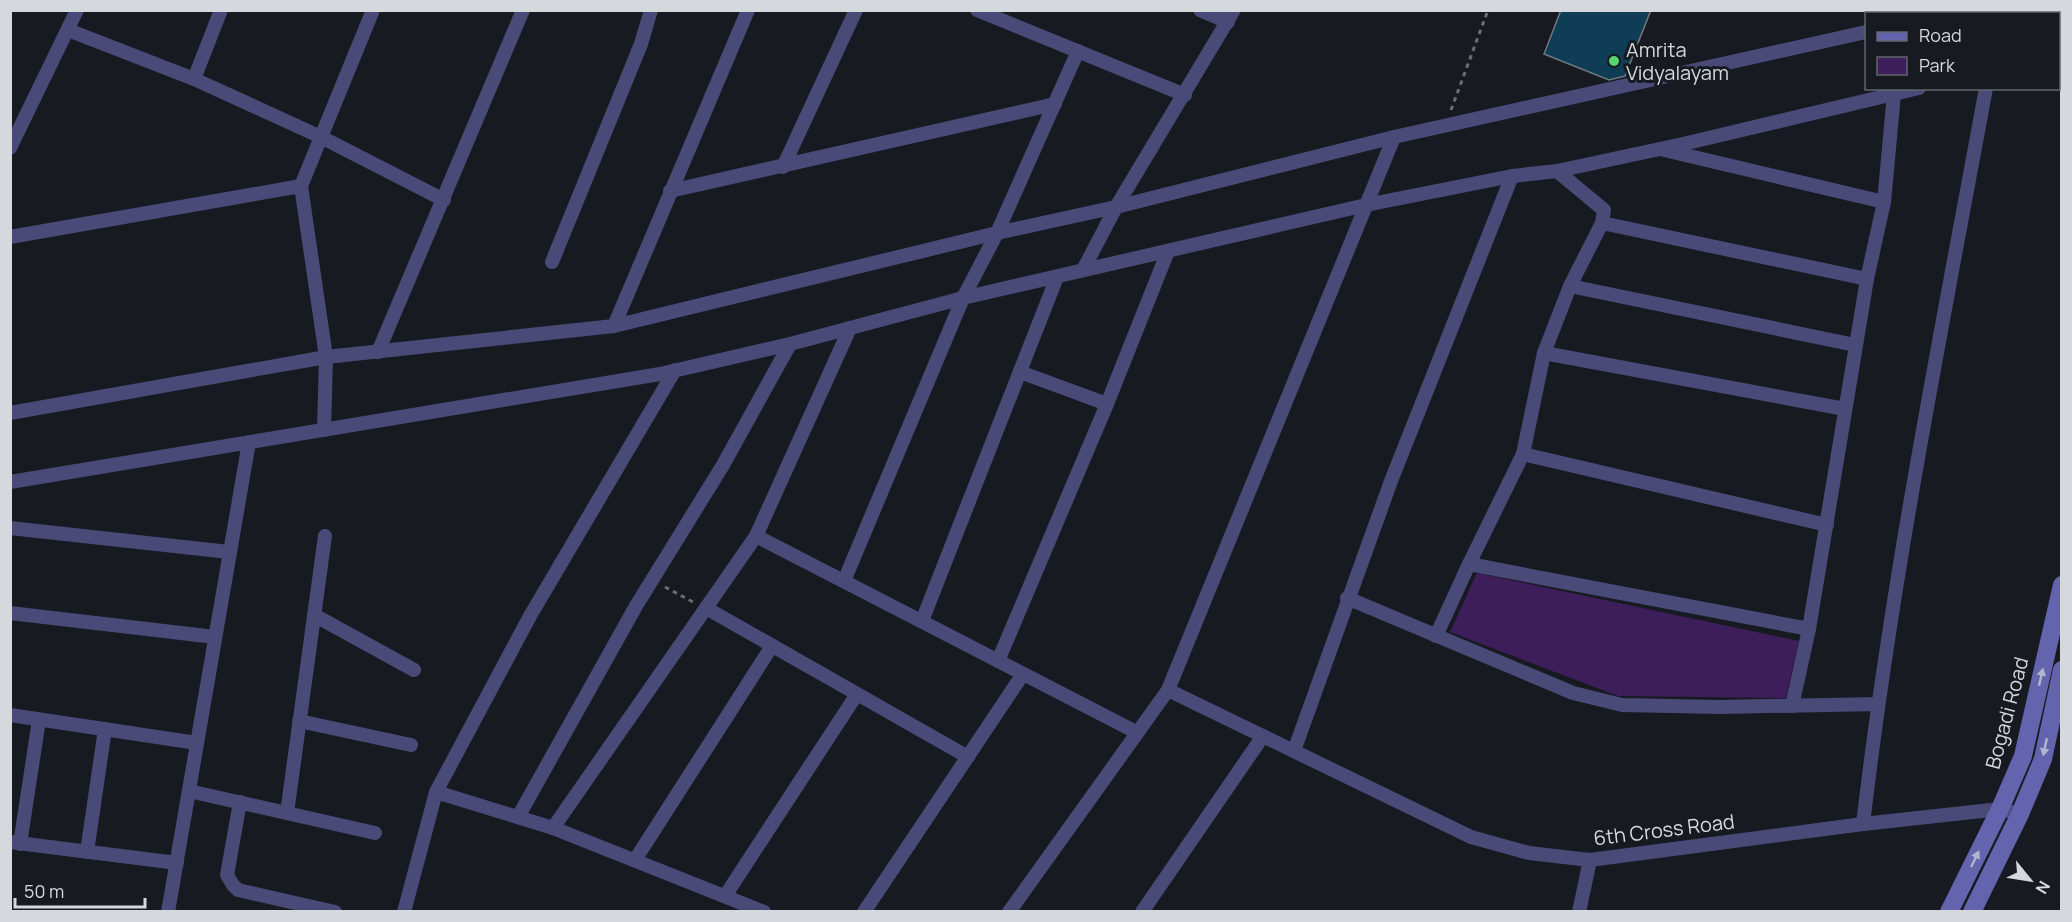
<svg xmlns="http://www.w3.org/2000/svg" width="2072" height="922" font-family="Manrope,sans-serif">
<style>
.green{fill:#3d1e5a}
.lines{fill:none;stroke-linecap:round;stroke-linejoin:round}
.stream{stroke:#004754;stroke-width:5}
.building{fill:#103d56;stroke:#70787d;stroke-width:1.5}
.path{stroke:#6b6e73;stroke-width:3;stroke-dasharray:4.5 4.5;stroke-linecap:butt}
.street{stroke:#494a78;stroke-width:14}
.secondary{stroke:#6463ad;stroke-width:18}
.oneway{fill:#b3b5ce}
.poi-dot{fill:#57d570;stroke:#171b21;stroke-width:2}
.labels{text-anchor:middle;stroke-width:6;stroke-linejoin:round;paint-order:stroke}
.poi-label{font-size:20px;fill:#d5d8dc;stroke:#171b21;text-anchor:start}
.street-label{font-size:20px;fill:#d5d8dc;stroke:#171b21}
</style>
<rect width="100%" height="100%" fill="#171b21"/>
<path class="green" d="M1477,573l322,68 -13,57 -168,-2 -168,-64z"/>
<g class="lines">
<path class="stream" d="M10,12l1,-2"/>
</g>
<path class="building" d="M1561,10h90l-26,66 -16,4 -65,-26z"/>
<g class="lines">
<g class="path">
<path d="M1451,110l37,-100"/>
<path d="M665,587l28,15"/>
</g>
<g class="street">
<path d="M977,10l208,85"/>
<path d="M1200,10l28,12"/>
<path d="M1934,14l2,-4"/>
<path d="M1950,14l13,-4"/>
<path d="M1995,14v-4"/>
<path d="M68,30l126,49 127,58 123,63"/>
<path d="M2058,57h4"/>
<path d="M194,79l27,-69"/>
<path d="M10,148l67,-138"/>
<path d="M1664,150l220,52"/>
<path d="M783,167l73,-157"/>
<path d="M670,191l385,-87"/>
<path d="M1602,223l265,56"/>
<path d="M10,237l291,-51"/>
<path d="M552,262l89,-218 10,-34"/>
<path d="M1083,270l33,-63 118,-197"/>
<path d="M1570,286l285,59"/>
<path d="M614,326l134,-316"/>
<path d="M378,352l145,-342"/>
<path d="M1544,353l301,56"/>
<path d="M1020,372l87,32"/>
<path d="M10,413l316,-56 288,-31 383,-93 119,-26 278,-70 472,-105"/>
<path d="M324,430l2,-73 -25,-171 72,-176"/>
<path d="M1523,454l304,71"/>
<path d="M10,482l650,-108 130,-30 173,-46 403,-93 146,-29 45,-5 126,-27 236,-56"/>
<path d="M10,528l219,24"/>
<path d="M756,536l380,196"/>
<path d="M1469,564l340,65 58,-350 17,-77 10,-108"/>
<path d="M844,581l119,-283 34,-65 81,-182"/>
<path d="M1347,598l226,95 49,12 98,2 157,-3"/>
<path d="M706,608l262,149"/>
<path d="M10,613l205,24"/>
<path d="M314,615l100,55"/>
<path d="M922,621l135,-344"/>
<path d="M1436,636l33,-72 54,-110 21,-101 26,-67 32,-63 2,-13 -47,-39"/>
<path d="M998,661l109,-257 61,-153"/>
<path d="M1168,690l303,147 58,16 61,7 273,-36 137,-15 20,5"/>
<path d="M1792,706l17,-77"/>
<path d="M10,715l187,28"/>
<path d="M299,721l112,24"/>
<path d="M1294,751l97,-270 121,-305"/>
<path d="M189,791l186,42"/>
<path d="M436,792l117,36 211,84"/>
<path d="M240,802l-13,73 6,10 5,5 97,22"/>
<path d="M287,813l38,-277"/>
<path d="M518,817l118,-211 87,-141 67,-121"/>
<path d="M1863,824c29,-247 78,-491 123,-736"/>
<path d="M553,828l203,-292 94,-208"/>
<path d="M10,842l167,21"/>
<path d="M20,844l19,-124"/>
<path d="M87,852l18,-123"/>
<path d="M635,860l137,-214"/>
<path d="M725,896l132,-202"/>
<path d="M168,912l81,-470"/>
<path d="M404,912l32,-120 94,-176 145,-246"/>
<path d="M864,912l159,-238"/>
<path d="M1009,912l159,-222 226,-553"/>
<path d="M1142,912l121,-176"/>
<path d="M1579,912l11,-52"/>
</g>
<g class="secondary">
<path d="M1949,912l51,-103 23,-53 39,-171"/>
<path d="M1972,912l48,-98 23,-55 19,-89"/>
</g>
</g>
<defs><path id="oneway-solid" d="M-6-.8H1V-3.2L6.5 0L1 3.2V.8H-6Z" transform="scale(1.5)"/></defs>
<g class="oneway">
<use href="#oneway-solid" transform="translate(2041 677) rotate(-77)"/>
<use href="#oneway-solid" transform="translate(2045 747) rotate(102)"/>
<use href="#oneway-solid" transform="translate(1975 859) rotate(-64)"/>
</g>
<circle class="poi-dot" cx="1614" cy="61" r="6"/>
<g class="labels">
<g class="poi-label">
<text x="1626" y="57">Amrita<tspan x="1626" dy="23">Vidyalayam</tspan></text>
</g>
<g class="street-label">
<text transform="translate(2007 713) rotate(-75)" y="7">Bogadi Road</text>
<text transform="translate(1664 830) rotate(-7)" y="7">6th Cross Road</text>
</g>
</g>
<rect width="2072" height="922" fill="none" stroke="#d5d8dc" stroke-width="24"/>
<rect x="1865" y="12" width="195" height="78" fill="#171b21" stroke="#63676c" stroke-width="1.5"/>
<rect x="1877" y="32" width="30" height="9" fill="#6463ad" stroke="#63676c" stroke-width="1.5"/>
<text x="1919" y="42" font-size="18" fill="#d5d8dc">Road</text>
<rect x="1877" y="57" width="30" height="18" fill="#3d1e5a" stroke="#63676c" stroke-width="1.5"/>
<text x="1919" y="72" font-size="18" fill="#d5d8dc">Park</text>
<g transform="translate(2030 880) rotate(120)" stroke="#171b21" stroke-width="4.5" paint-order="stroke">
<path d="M0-4.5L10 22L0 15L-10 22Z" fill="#d5d8dc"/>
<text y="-9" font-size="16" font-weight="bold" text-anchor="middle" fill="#d5d8dc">N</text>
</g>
<path d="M15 898v9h130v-9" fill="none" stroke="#d5d8dc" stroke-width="3"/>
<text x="24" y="898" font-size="18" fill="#d5d8dc" stroke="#171b21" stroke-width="4.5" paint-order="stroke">50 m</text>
</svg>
